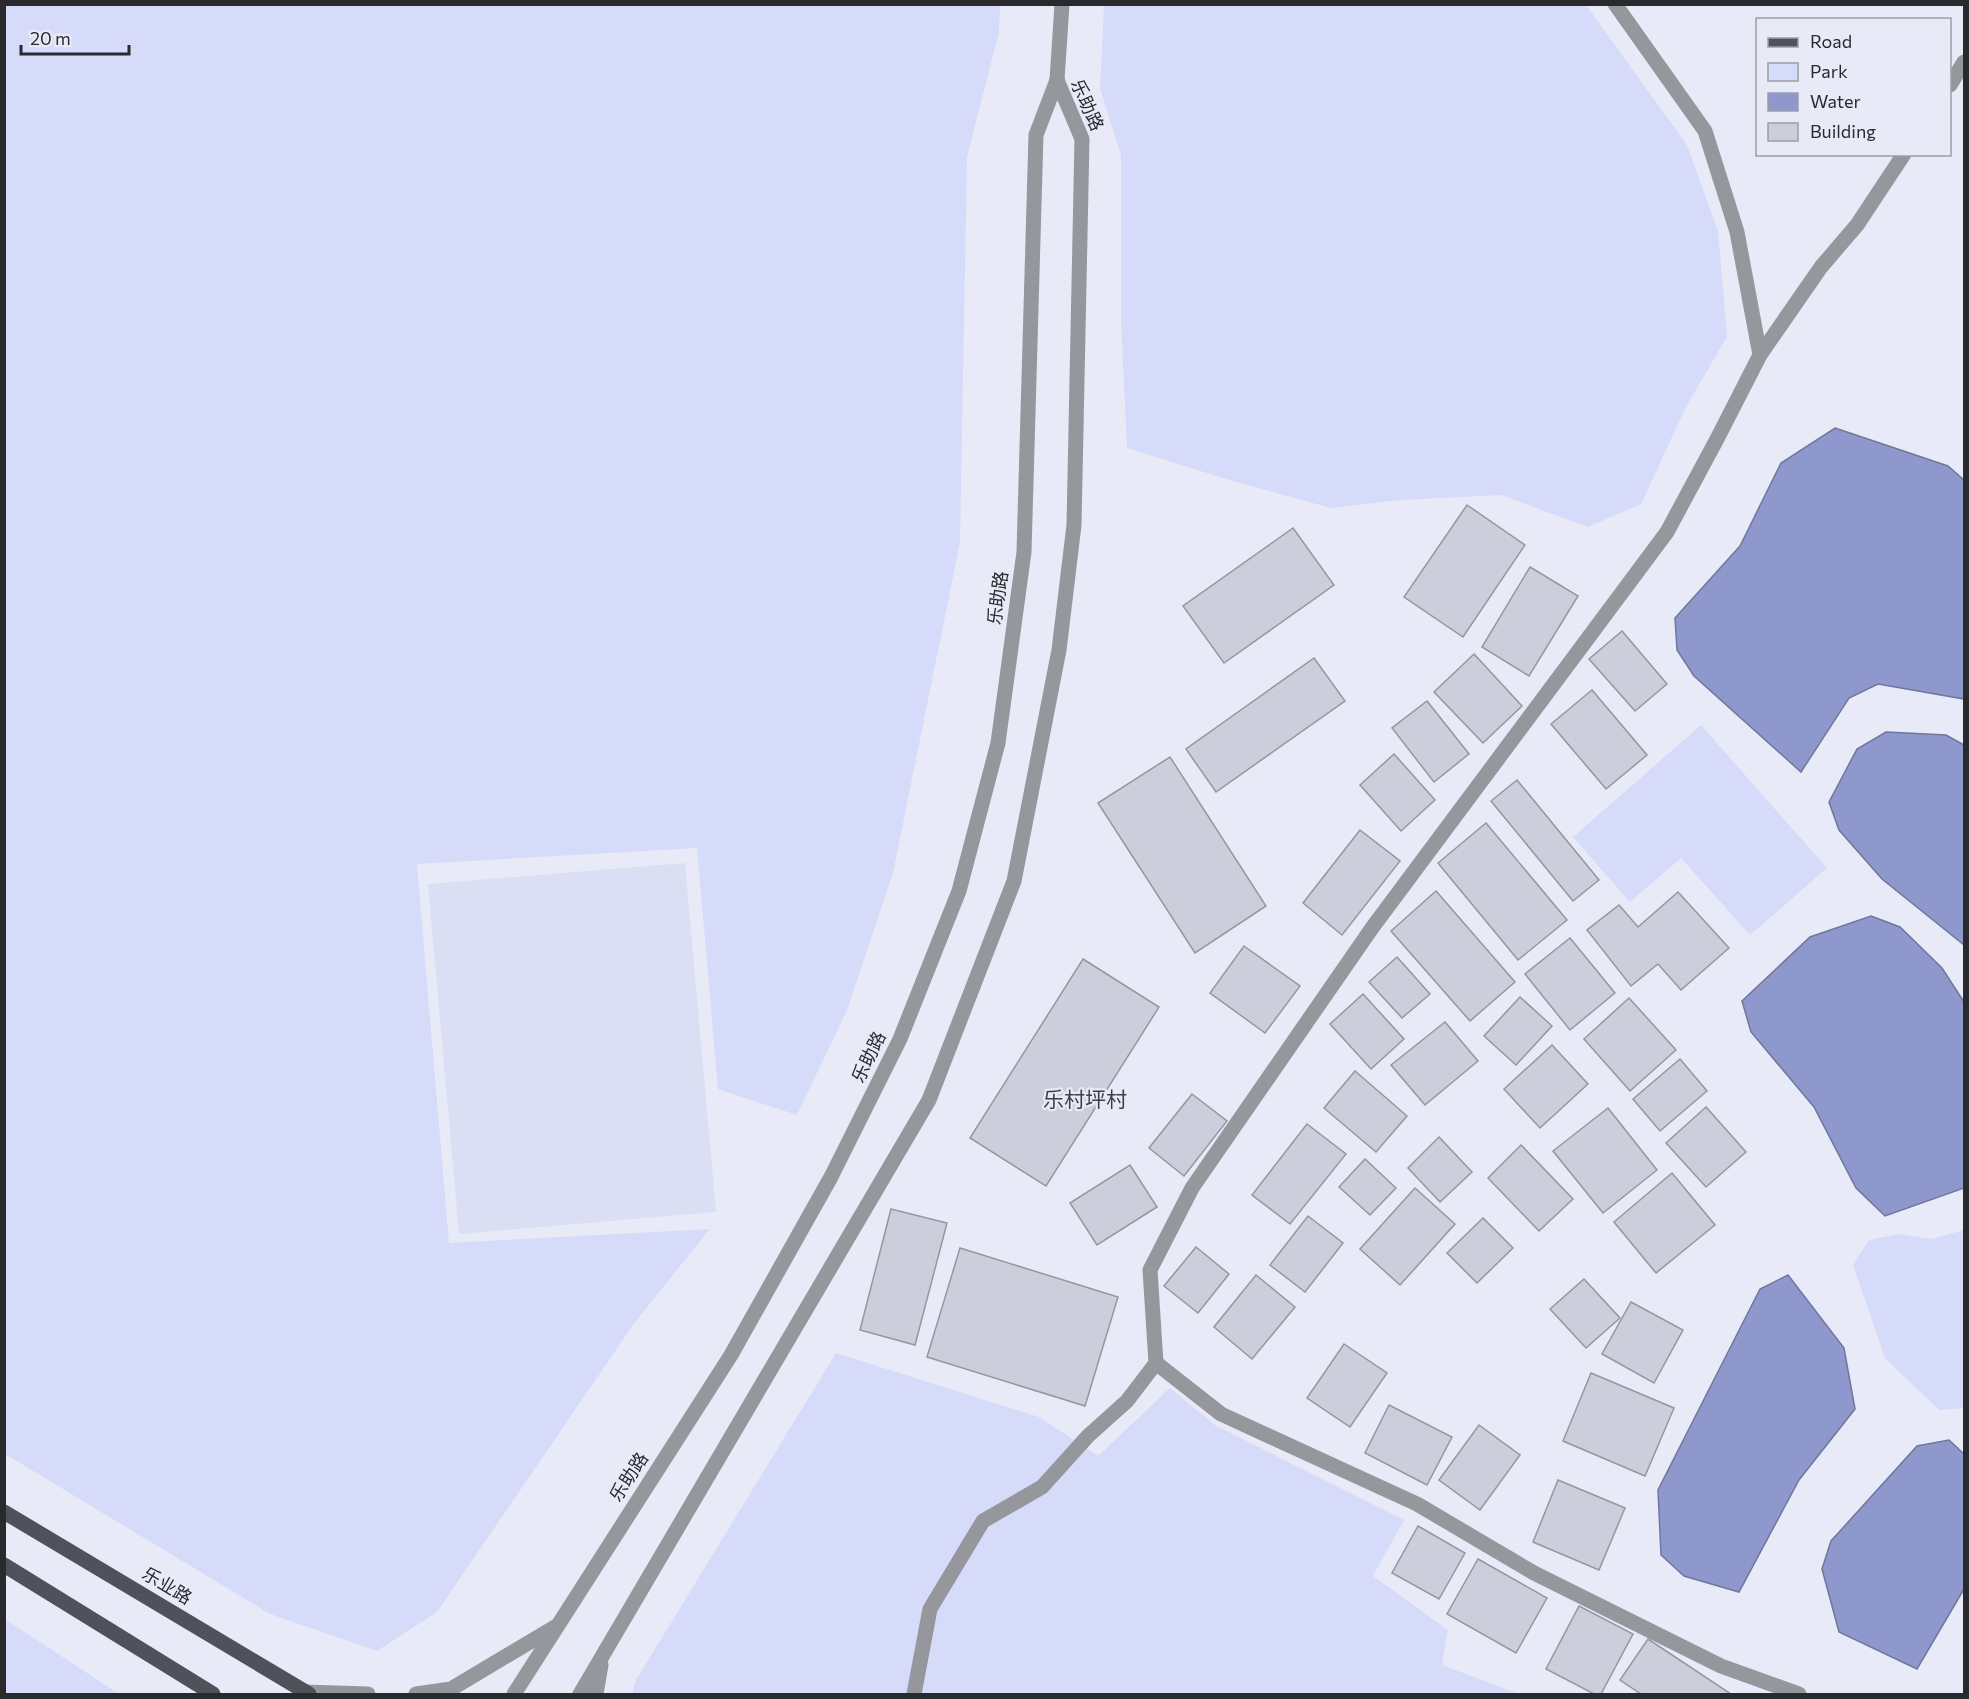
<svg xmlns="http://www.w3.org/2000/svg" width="1969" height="1699" font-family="Commissioner,'Noto Sans SC',sans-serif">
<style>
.built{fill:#dbdff3}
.green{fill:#d5dbf9}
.water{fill:#8e98cc;stroke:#70779d;stroke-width:1.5}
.building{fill:#cccfdb;stroke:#9496a2;stroke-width:1.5}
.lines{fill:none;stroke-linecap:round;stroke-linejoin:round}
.minor{stroke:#95979c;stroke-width:15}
.major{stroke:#50525b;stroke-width:15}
.labels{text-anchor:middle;stroke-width:4.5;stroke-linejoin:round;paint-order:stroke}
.street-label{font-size:18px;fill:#292a2e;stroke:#e8ebf7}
.quarter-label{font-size:21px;fill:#3c3e48;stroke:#e8ebf7}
</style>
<rect width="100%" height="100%" fill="#e8ebf7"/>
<path class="built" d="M685,863l31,349 -257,22 -31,-350z"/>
<g class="green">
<path d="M4,5h996l-1,27 -32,125 -7,385 -67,331 -46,137 -50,105 -79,-26 -21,-241 -280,16 32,379 261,-14 -75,93 -198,290 -60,39 -107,-37 -265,-160z"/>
<path d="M1104,5h482l101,140 31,86 9,106 -41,70 -45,97 -53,23 -87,-32 -101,5 -69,8 -105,-29 -99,-31 -6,-129v-164l-21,-66z"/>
<path d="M1701,725l126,143 -77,67 -69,-77 -51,44 -57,-65z"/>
<path d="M1964,1230v178l-25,2 -54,-52 -32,-93 16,-25 30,-6 32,5z"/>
<path d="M836,1353l203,64 59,39 72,-68 45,37 189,95 -31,56 75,54 -6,35 77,29h-887l4,-14z"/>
<path d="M5,1619l114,75h-114z"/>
</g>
<g class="water">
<path d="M1835,428l113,38 16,14v219l-86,-15 -29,14 -48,74 -107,-96 -17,-26 -2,-32 65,-72 41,-83z"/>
<path d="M1886,732l60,3 18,10v200l-82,-66 -43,-49 -10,-28 28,-53z"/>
<path d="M1871,916l29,11 42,41 22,34v186l-79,28 -29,-28 -42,-81 -63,-75 -9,-31 68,-64z"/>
<path d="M1788,1275l56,73 11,61 -56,71 -60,112 -55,-16 -23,-21 -3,-65 102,-201z"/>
<path d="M1949,1440l15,14v135l-47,80 -78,-37 -17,-63 9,-28 86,-95z"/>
</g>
<g class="building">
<path d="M1467,505l58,40 -62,92 -59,-40z"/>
<path d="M1293,528l41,57 -110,78 -41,-57z"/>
<path d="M1530,567l48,29 -49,80 -47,-29z"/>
<path d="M1622,631l45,53 -32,27 -46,-52z"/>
<path d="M1474,654l48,52 -39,37 -49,-51z"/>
<path d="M1314,658l31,43 -129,91 -30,-43z"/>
<path d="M1592,690l55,65 -41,34 -55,-65z"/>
<path d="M1427,701l42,53 -35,28 -42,-54z"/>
<path d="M1394,754l41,46 -34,31 -41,-46z"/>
<path d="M1170,757l96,149 -71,47 -97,-150z"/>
<path d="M1517,780l82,100 -26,21 -82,-100z"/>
<path d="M1486,823l81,97 -49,40 -80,-97z"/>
<path d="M1360,830l40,31 -58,74 -39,-32z"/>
<path d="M1436,891l79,91 -45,39 -79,-90z"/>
<path d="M1678,892l51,56 -48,42 -23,-26 -27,22 -44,-56 32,-25 19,22z"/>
<path d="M1570,938l45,55 -45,37 -45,-56z"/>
<path d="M1244,946l56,40 -35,47 -55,-40z"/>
<path d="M1397,957l33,37 -28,24 -33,-36z"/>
<path d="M1083,959l76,48 -113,179 -76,-48z"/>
<path d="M1363,994l41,45 -33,30 -41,-45z"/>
<path d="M1520,997l32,29 -36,39 -32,-29z"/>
<path d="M1629,998l47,52 -46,41 -46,-52z"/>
<path d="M1445,1022l33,39 -53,44 -34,-40z"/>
<path d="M1552,1045l36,39 -48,44 -36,-39z"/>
<path d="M1680,1059l27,32 -47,40 -27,-32z"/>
<path d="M1355,1071l52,45 -31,36 -52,-44z"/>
<path d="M1192,1094l35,27 -43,55 -35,-28z"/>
<path d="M1706,1107l40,45 -40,35 -40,-44z"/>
<path d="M1608,1108l49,62 -54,43 -50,-62z"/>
<path d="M1307,1124l39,30 -56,70 -38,-29z"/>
<path d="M1439,1137l33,35 -32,30 -32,-34z"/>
<path d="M1521,1145l52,54 -34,32 -51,-53z"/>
<path d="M1365,1159l31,29 -26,27 -31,-28z"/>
<path d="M1130,1165l27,42 -60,38 -27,-42z"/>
<path d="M1672,1173l43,52 -59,48 -42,-51z"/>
<path d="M1415,1188l40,36 -55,61 -40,-36z"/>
<path d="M891,1209l56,14 -32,122 -55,-15z"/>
<path d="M1308,1216l35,27 -38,49 -35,-27z"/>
<path d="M1483,1218l30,30 -36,35 -30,-30z"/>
<path d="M1196,1247l33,27 -31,39 -34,-27z"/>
<path d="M960,1248l158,49 -33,109 -158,-49z"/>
<path d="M1256,1275l39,32 -43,52 -38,-32z"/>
<path d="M1584,1279l36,39 -34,30 -36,-39z"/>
<path d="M1631,1302l52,28 -29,53 -52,-29z"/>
<path d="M1344,1344l43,29 -37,54 -43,-29z"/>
<path d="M1591,1373l83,35 -29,68 -82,-35z"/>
<path d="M1389,1405l63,32 -25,48 -62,-32z"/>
<path d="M1479,1425l41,30 -40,55 -41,-30z"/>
<path d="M1558,1480l67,28 -26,62 -66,-28z"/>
<path d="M1418,1526l47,27 -26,46 -47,-26z"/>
<path d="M1478,1559l69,39 -31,55 -69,-39z"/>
<path d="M1579,1606l54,28 -32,60h-7l-48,-25z"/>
<path d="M1648,1639l83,55h-90l-21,-14z"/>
</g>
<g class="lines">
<g class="minor">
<path d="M1615,4l90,127 32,101 23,123"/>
<path d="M1057,80l5,-76"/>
<path d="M1950,85l14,-23"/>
<path d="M1156,1363l65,51 196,90 117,69 187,93 78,28"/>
<path d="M305,1692l63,2"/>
<path d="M416,1694l35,-5 104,-62"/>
<path d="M514,1694l217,-339 100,-178 69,-138 59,-148 39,-148 26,-191 12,-417 21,-55 25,59 -8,386 -15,125 -45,231 -85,219 -349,594"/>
<path d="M596,1694l5,-29"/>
<path d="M914,1694l16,-85 53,-88 59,-34 46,-51 39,-35 29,-38 -6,-93 42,-82 180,-260 295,-396 50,-93 43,-84 61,-88 36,-42 47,-71"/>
</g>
<g class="major">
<path d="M4,1512l305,182"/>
<path d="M4,1565l209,129"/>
</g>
</g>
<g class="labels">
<g class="street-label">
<text transform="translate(1087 105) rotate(66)" y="6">乐助路</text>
<text transform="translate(998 598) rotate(-82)" y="6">乐助路</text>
<text transform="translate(869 1057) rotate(-64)" y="6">乐助路</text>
<text transform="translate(629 1477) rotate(-57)" y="6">乐助路</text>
<text transform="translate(167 1586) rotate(31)" y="6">乐业路</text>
</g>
<g class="quarter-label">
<text x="1085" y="1107">乐村坪村</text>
</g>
</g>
<rect width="1969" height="1699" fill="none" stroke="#292a2e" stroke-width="12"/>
<rect x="1756" y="18" width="195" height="138" fill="#e8ebf7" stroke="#9c9ea7" stroke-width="1.5"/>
<rect x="1768" y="38" width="30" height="9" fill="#50525b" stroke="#9c9ea7" stroke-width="1.5"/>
<text x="1810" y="48" font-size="18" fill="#292a2e">Road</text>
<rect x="1768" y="63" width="30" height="18" fill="#d5dbf9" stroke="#9c9ea7" stroke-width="1.5"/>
<text x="1810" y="78" font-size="18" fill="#292a2e">Park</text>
<rect x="1768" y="93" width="30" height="18" fill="#8e98cc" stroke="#9c9ea7" stroke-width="1.5"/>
<text x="1810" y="108" font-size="18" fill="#292a2e">Water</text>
<rect x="1768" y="123" width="30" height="18" fill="#cccfdb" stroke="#9c9ea7" stroke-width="1.5"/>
<text x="1810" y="138" font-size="18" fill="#292a2e">Building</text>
<path d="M21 45v9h108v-9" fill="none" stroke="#292a2e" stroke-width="3"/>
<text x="30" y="45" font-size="18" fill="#292a2e" stroke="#e8ebf7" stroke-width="4.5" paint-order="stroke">20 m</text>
</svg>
